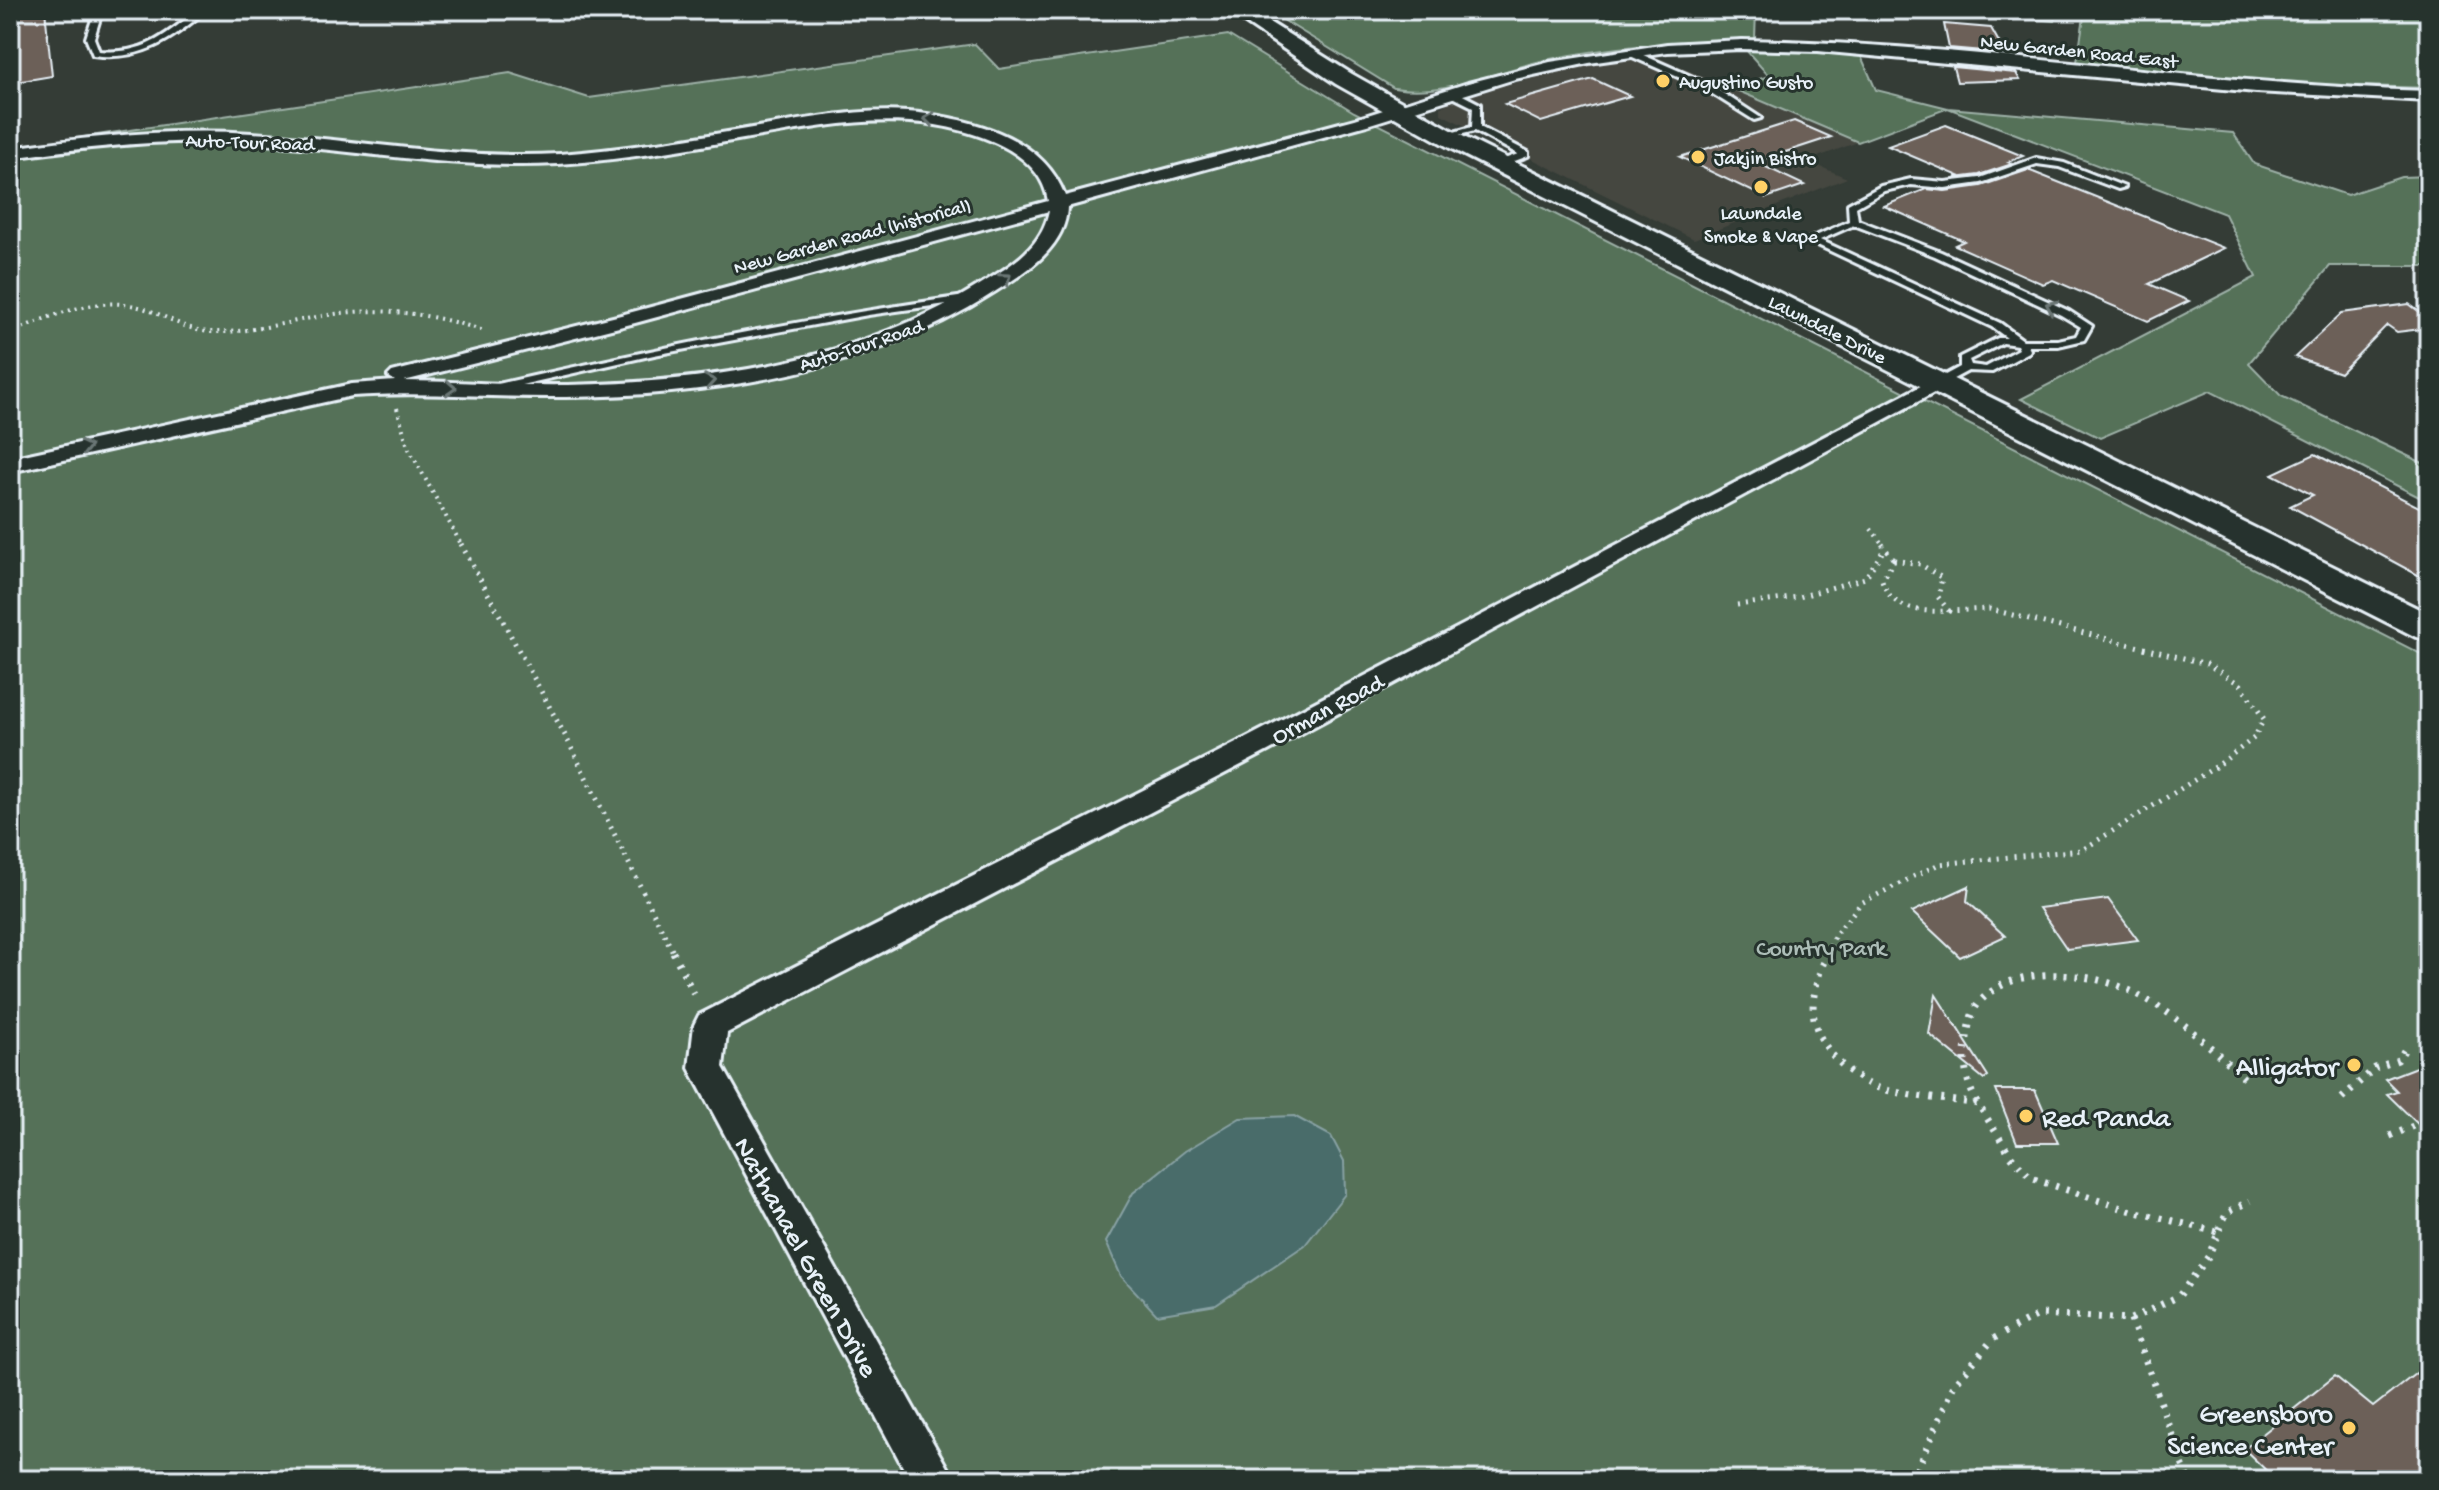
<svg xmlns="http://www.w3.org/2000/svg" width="2439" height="1490" font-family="'Gochi Hand',sans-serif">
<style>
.built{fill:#454740}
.green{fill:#547158;stroke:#9eb1a8;stroke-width:2}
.water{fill:#486c6b;stroke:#88a1a3;stroke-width:2}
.building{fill:#6c6058;stroke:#e8f1f8;stroke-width:2}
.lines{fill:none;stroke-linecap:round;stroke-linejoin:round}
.lane-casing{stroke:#e8f1f8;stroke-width:6}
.street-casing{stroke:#e8f1f8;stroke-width:6}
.secondary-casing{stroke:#e8f1f8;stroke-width:6}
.path-far2{stroke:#e8f1f8;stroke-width:4;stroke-dasharray:2 5;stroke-linecap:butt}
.path-far1{stroke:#e8f1f8;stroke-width:5;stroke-dasharray:2 6;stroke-linecap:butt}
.path{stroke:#e8f1f8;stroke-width:7;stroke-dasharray:3 8;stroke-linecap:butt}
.lane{fill:#26332d;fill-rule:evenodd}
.street{fill:#26332d;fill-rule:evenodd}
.secondary{fill:#26332d;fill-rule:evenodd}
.oneway{stroke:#6a7674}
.poi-dot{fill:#ffd166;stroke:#26332d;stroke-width:3}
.labels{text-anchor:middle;stroke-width:6;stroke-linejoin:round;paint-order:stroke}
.far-street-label{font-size:20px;fill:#e8f1f8;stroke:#26332d}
.far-poi-label{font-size:20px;fill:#e8f1f8;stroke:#26332d;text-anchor:start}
.street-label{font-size:24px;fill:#e8f1f8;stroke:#26332d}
.park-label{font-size:24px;fill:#adbeb8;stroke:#26332d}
.near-poi-label{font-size:28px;fill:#e8f1f8;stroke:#26332d;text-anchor:end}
.near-street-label{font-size:28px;fill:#e8f1f8;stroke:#26332d}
</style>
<rect width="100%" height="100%" fill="#343c36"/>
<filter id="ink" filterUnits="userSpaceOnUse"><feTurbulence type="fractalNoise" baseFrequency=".0125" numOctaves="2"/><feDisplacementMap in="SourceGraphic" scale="16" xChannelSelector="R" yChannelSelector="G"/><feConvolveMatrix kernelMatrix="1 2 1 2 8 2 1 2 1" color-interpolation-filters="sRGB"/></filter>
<g filter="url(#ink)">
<path class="built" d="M1654,56l204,86 -51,19 40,17 -153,61 -253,-125v-7l10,-6 55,-16 96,-23z"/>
<g class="green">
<path d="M1267,10h489l-1,29c-71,2 -140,6 -210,21 -49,11 -100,37 -151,28z"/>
<path d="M1936,10h122l-4,11z"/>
<path d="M2085,10h330l14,5v73l-132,-4 -220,-22z"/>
<path d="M1228,35l126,77 1075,546v822h-2419v-1332l500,-75 79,25 386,-54 24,25z"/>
<path d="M1746,50l114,4 16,36 72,18 285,25 21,31 93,31 54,-18 28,-1v90h-99l-81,97 32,33 148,70v36l-219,-111 -110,47 -79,-39 235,-122 -31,-63 -277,-106 -90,34 -127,-54 38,-12z"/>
</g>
<path class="water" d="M1294,1116l37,20 13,25 1,33 -40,51 -89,60 -59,10 -36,-39 -15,-34 27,-49 52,-42 55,-33z"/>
<g class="building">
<path d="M10,10h35l7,66 -42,7z"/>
<path d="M1944,24l47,4 14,25 -56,-5z"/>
<path d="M1953,67l63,6 4,7 -63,2z"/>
<path d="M1593,79l37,17 -89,26 -36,-18z"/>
<path d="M1794,121l37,16 -76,25 49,23 -38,13 -86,-41z"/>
<path d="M1946,125l77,31 -15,6 4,2 -33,11 -24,3 4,-2 -71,-30z"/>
<path d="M2028,170l196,78 -75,36 40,17 -41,20 -95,-41 -10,4 -88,-39 9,-4 -80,-35 42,-17 19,2 36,-5z"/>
<path d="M2409,304l20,15v9l-32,4 -10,-7 -47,48 -45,-16 47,-44z"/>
<path d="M2315,454l114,58v69l-139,-75 23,-11 -41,-21z"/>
<path d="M1969,886l-2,15 38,35 -45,21 -48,-45z"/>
<path d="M2108,899l30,41 -71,9 -28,-41z"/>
<path d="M1936,995l52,81 -4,3 -55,-45z"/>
<path d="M2429,1062v73l-42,-41 10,-3 -12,-12z"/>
<path d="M1996,1090h39l23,53h-41z"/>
<path d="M2429,1363v117h-153l-32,-31 91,-73 38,31z"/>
</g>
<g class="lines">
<defs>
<g id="lane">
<path d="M95,10h60l-4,2 -50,3 -7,23 5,13c45,4 65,-15 99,-41h8c-33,30 -67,52 -113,45l-7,-17z"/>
<path d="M1628,51h6l75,33 52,34 -7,2 -51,-32 -75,-33z"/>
<path d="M1449,91h6l25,13v23l48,25v4l-29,11 -4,-3 1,-2 22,-8 -43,-23 -32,8v-4l29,-8 1,-20 -24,-12z"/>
<path d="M2036,158l28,5 61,24 -7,2 -59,-22 -22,-3 -56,19 -36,5 -34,-3 -27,6 -28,16 2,13 83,32 128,59 23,15 -8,14 -26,6h-30l2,4 -1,2 -37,20 -24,-1 -26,14h-8v-4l26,-14v-10l38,-19h9l-15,-11 -185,-87 42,-19 -1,-17 33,-18 30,-7 34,3 35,-4zM1854,225l81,31 126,59 20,12 -5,9 -18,4h-35l-23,-17 -180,-83zM2003,343l14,2 2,4 -33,18 -15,-2 -2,-5z"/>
<path d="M972,295l3,1v4l-107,15 -214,40 -160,36 -5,-3 5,-3c158,-36 317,-68 478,-90z"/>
</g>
<g id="street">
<path d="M1742,40c230,3 457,45 687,51v10l-173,-9 -438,-41 -76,-2 -75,3 -78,11 -74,16 -148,46 -300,82c-1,40 -41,65 -71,84 -126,82 -284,105 -431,106 -71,1 -142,-6 -213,-1l-342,76v-14l342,-74 43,-3 -7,-5 4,-4 229,-57 427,-114c-8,-53 -80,-72 -125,-78 -54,-6 -109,4 -162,13 -67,11 -135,24 -203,28 -104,6 -205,-15 -307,-21 -81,-5 -161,4 -241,15v-10c80,-11 161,-20 242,-15 103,6 205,27 308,21 68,-5 137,-17 204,-28 53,-9 109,-20 163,-12 54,8 117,26 138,82l290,-77 113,-36 82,-21 117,-18zM1049,211c-7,37 -39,55 -68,73 -123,78 -271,98 -413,101 -55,1 -109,-4 -164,-4l231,-58z"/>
<path d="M1938,377l11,6 -4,4 -677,364 -541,282 -4,34 231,413h-44l-221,-412 5,-43 5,-10 549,-278z"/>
</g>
<path id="secondary" d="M1226,10h24l102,64 114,64 963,476v27l-13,-4 -966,-489 -114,-64z"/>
</defs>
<use href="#lane" class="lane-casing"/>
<use href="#street" class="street-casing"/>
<use href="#secondary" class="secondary-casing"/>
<g class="path-far2">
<path d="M10,333c38,-16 87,-38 129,-26 26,7 47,25 75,25 38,1 76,-11 114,-17 52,-9 106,-1 156,16"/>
<path d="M397,408l11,39 54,99"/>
<path d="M1871,529l13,17"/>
</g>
<g class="path-far1">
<path d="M461,544l106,195 107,215"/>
<path d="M1882,544l12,16"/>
<path d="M1894,560l26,4 22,14 -4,19 11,14c-28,1 -58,0 -67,-31z"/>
<path d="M1737,605l62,-8 66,-19 20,-30"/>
<path d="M1827,954l8,-19 26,-32 78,-39 143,-14 135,-84 37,-28 10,-19 -23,-34 -34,-21 -218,-55 -40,2"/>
</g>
<g class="path">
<path d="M673,952l23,46"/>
<path d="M1828,952c-20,46 -24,76 14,113 10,9 24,19 37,23 31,9 67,11 99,16l33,52 20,22 90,30 96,24"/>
<path d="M2342,1098l33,-30 23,-8 7,-11"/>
<path d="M1977,1103c-11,-22 -15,-40 -10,-65 1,-11 4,-25 11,-34 30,-38 98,-33 138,-19 52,19 92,60 132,97"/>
<path d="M2390,1136l28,-12"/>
<path d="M2131,1319l57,161"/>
<path d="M1913,1480l41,-95 39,-46 47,-25 91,5 48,-23 29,-39 19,-45 23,-11"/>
</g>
<use href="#lane" class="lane"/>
<use href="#street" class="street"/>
<use href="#secondary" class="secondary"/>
</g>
<defs><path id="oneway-chevron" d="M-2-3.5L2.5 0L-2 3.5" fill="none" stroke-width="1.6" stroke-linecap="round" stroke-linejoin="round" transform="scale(2)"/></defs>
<g class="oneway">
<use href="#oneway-chevron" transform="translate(929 119) rotate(-173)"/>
<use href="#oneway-chevron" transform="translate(1006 278) rotate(-36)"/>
<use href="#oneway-chevron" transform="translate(2051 306) rotate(-155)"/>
<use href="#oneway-chevron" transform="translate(710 381) rotate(-10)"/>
<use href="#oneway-chevron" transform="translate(451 388) rotate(3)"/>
<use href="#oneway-chevron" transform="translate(86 447) rotate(-13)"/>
</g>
</g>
<g class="poi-dot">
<circle cx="1663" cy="81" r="8"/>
<circle cx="1698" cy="157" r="8"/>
<circle cx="1761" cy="187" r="8"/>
<circle cx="2354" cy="1065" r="8"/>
<circle cx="2026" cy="1116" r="8"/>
<circle cx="2349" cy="1428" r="8"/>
</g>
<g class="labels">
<g class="far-street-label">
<text transform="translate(2079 50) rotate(6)" y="7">New Garden Road East</text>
<text transform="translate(250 141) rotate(2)" y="7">Auto-Tour Road</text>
<text transform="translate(852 235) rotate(-15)" y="7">New Garden Road (historical)</text>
<text transform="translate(1828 328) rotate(27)" y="7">Lawndale Drive</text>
<text transform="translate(861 344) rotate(-18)" y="7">Auto-Tour Road</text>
</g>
<g class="far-poi-label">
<text x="1679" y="88">Augustino Gusto</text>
<text x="1714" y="164">Jakjin Bistro</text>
<text x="1761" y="219" text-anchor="middle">Lawndale<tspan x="1761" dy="23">Smoke &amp; Vape</tspan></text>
</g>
<g class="street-label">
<text transform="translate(1327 708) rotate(-28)" y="8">Orman Road</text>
</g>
<g class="park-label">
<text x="1821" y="955">Country Park</text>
</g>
<g class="near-poi-label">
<text x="2338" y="1075">Alligator</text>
<text x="2042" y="1126" text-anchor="start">Red Panda</text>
<text x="2333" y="1422">Greensboro<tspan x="2333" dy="32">Science Center</tspan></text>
</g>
<g class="near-street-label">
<text transform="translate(808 1256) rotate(61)" y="10">Nathanael Green Drive</text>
</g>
</g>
<rect width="2439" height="1490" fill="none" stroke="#26332d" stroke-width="40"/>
<rect x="20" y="20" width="2399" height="1450" fill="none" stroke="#e8f1f8" stroke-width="3" filter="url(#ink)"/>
</svg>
